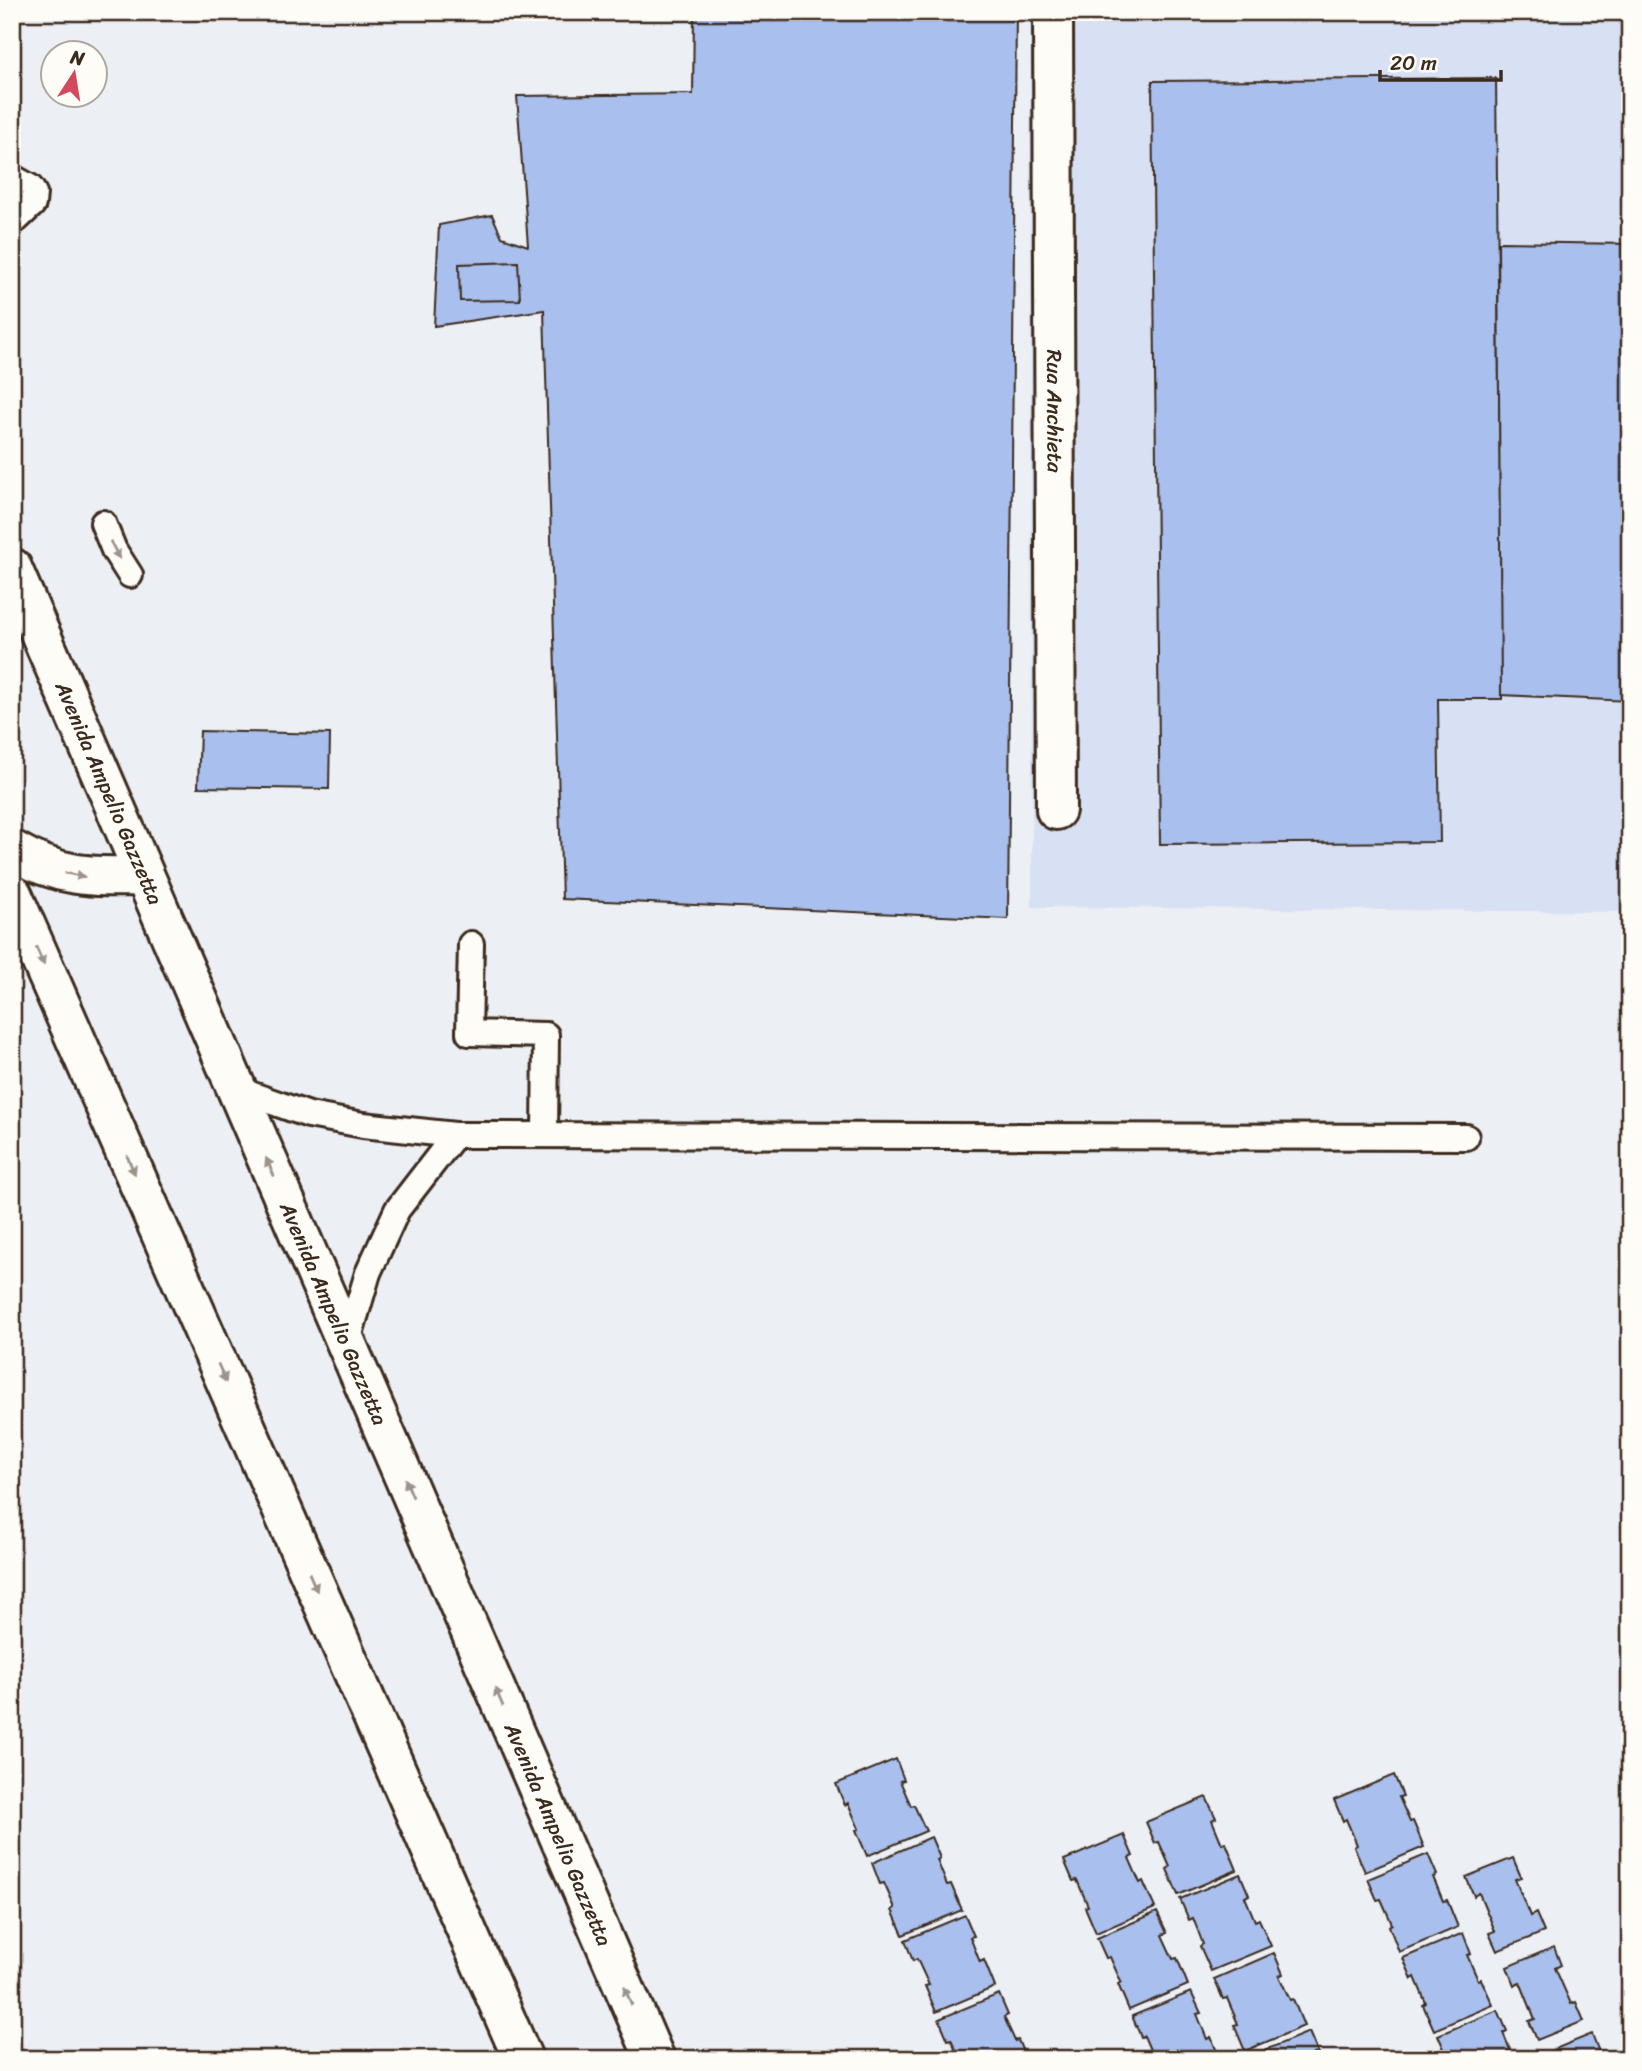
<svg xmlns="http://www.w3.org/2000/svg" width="1642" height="2071" font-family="Sriracha,sans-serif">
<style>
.built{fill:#d8e1f3}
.building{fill:#a9bfee;stroke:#3b2a1e;stroke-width:2}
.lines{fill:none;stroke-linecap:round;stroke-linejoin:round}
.service-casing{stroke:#3b2a1e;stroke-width:30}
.minor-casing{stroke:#3b2a1e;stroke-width:44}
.primary-casing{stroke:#3b2a1e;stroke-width:44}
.service{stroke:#fdfcf7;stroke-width:24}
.minor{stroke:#fdfcf7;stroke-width:38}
.primary{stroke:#fdfcf7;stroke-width:38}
.oneway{fill:#9c938a}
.labels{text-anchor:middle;stroke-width:5;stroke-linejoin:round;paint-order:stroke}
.street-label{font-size:21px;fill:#3b2a1e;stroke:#fdfcf7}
</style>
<rect width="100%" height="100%" fill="#ecf0f5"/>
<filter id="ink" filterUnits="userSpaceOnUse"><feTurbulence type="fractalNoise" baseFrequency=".0143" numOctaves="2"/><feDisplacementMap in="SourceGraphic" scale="14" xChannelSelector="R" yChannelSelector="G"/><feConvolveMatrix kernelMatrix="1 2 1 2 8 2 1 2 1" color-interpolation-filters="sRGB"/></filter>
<g filter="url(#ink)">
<path class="built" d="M1030,12h600v900l-598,-5z"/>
<g class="building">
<path d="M694,12h322l-8,907 -446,-20 -18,-589 -110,16 5,-101 53,-10 10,22 26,9 -11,-150 176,-2z"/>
<path d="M1496,78l6,621h-64l2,143 -280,2 -8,-763z"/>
<path d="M1498,242l132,2v457l-129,-6z"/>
<path d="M518,262l2,38 -60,1 -1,-37z"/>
<path d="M200,731l130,3 -1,55 -131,-2z"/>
<path d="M896,1759l8,21 -4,1 11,25 3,-1 12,26 -59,25 -11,-26 3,-1 -11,-26 -3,2 -9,-21z"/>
<path d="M1394,1775l9,21 -4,1 11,25 3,-1 11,26 -59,25 -11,-25 3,-2 -11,-26 -3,2 -9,-21z"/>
<path d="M1206,1797l10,21 -4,2 10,24 4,-1 11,27 -59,25 -11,-26 3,-2 -11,-25 -4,1 -9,-21z"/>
<path d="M1124,1835l9,21 -4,2 11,25 3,-2 12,27 -59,25 -11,-26 3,-1 -11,-26 -4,1 -9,-21z"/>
<path d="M931,1837l9,21 -3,2 10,25 4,-1 11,26 -59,25 -11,-25 3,-2 -11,-25 -4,1 -8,-21z"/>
<path d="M1428,1854l9,21 -4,2 10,24 4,-1 11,27 -59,25 -10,-26 3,-2 -11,-25 -4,1 -9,-21z"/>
<path d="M1513,1858l8,19 -6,2 15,37 6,-3 8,19 -47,19 -8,-18 6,-2 -16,-38 -5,3 -8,-19z"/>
<path d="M1240,1874l9,21 -4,2 10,24 4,-2 12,27 -60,25 -11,-25 3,-2 -10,-26 -4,2 -9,-21z"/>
<path d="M1157,1912l10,21 -5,2 11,24 4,-1 11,27 -59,25 -11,-26 3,-2 -11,-25 -4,1 -9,-20z"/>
<path d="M965,1915l9,21 -4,1 10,25 4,-2 11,27 -59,25 -11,-26 4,-1 -12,-26 -4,2 -8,-21z"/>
<path d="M1463,1933l8,21 -4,1 11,25 3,-1 12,26 -59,25 -11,-25 3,-2 -11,-26 -3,2 -9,-21z"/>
<path d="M1554,1947l7,18 -6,3 16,36 5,-2 8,19 -47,19 -8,-19 6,-2 -15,-37 -6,3 -7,-18z"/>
<path d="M1274,1953l9,21 -4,2 11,24 3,-1 11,27 -59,25 -11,-26 4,-1 -11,-26 -4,1 -9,-20z"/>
<path d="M1191,1992l10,21 -4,1 10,25 4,-2 9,22h-66l-10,-23 -3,1 -9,-21z"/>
<path d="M999,1994l9,21 -4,2 11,24 3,-1 8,19h-66l-9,-20 -3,1 -9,-21z"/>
<path d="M1498,2010l9,21 -4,2 10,24 4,-1 1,3h-66l-1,-4 -4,1 -9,-21z"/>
<path d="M1309,2032l9,21 -5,1 2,5h-66l-1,-2z"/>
<path d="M1592,2034l7,18 -5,3 1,4h-48l-2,-6z"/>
</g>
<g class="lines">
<defs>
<g id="service">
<path d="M12,177l18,10 4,6 -1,11 -16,15"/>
<path d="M103,523l11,27 16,25"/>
<path d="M471,944l-2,89 77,2 -1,100"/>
<path d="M236,1089l73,26 54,10 92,10 1011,2"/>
<path d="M347,1344l21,-71 29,-63 58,-75"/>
</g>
<g id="minor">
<path id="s1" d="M1053,12l3,798"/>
</g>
<g id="primary">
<path id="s2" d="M12,568l643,1491"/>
<path d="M12,850c48,28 79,27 132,26"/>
<path d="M12,894l511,1165"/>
</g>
</defs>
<use href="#service" class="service-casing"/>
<use href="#minor" class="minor-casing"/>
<use href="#primary" class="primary-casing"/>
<use href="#service" class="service"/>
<use href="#minor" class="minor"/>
<use href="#primary" class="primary"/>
</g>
<defs><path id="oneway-solid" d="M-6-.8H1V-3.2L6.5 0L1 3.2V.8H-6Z" transform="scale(1.75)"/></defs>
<g class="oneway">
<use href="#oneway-solid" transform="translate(115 550) rotate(62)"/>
<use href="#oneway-solid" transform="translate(75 875) rotate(11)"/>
<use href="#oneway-solid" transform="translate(40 956) rotate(66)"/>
<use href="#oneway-solid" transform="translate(131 1165) rotate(66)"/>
<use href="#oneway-solid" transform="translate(270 1167) rotate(-114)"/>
<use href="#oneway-solid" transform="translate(222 1373) rotate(66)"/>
<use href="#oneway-solid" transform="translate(409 1488) rotate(-113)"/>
<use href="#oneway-solid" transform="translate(313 1582) rotate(66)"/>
<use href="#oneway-solid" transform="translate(499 1697) rotate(-113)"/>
<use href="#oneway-solid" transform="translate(628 1996) rotate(-113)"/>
</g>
</g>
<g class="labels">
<g class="street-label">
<text dy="7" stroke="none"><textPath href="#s1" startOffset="399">Rua Anchieta</textPath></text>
<text dy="7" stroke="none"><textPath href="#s2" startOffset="245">Avenida Ampelio Gazzetta</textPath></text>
<text dy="7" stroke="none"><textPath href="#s2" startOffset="812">Avenida Ampelio Gazzetta</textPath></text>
<text dy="7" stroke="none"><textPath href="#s2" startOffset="1379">Avenida Ampelio Gazzetta</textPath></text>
</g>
</g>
<rect width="1642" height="2071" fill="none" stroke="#fdfcf7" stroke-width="42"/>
<rect x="21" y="21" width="1600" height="2029" fill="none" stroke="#3b2a1e" stroke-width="2.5" filter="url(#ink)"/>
<g transform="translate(74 74) rotate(12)"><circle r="33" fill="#fdfcf7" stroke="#afa8a0" stroke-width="2"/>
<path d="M0-5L12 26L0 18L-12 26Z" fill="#d1495b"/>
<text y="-10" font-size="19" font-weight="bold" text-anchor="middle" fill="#3b2a1e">N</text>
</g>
<path d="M1380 70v10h121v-10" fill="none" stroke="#3b2a1e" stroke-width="3.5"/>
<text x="1390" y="70" font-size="21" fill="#3b2a1e" stroke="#fdfcf7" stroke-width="5" paint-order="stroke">20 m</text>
</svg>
